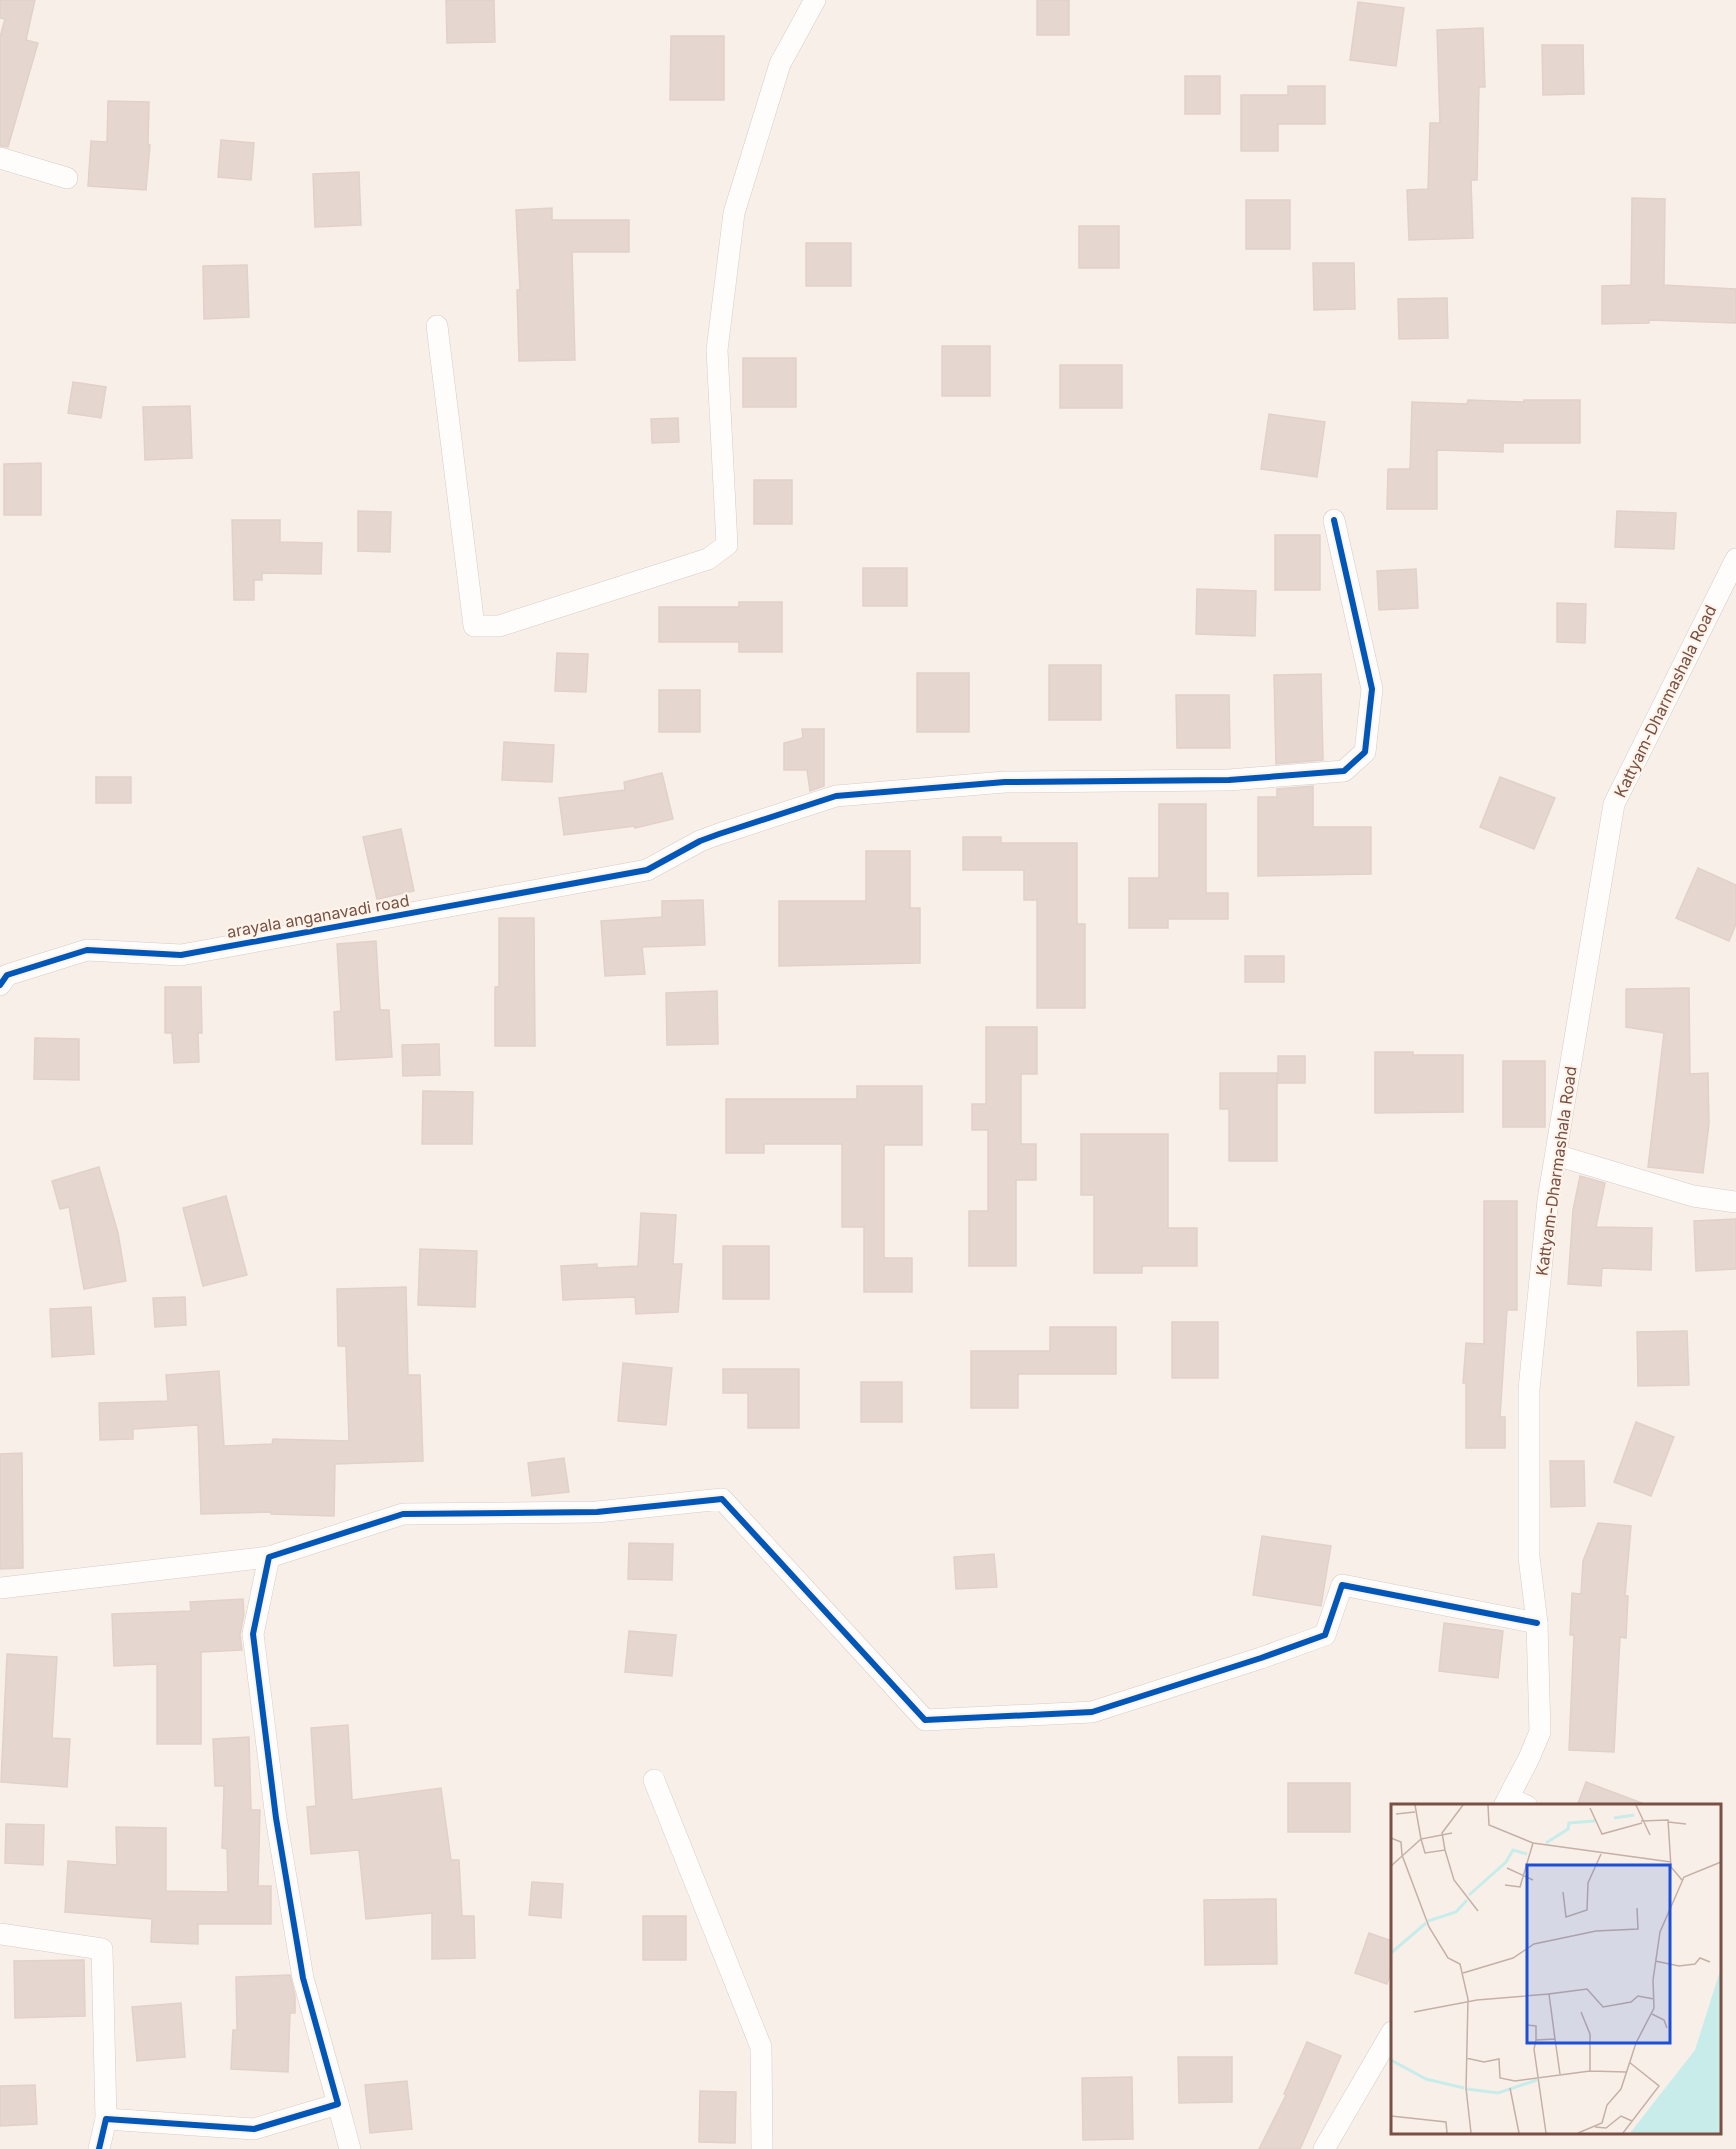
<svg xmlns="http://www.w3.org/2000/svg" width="1736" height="2149" font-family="Inter,sans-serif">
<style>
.building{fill:#e5d6cf;stroke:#e1d1ca;stroke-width:1.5}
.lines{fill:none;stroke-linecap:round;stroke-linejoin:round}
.street-casing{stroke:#d6cbc5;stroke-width:22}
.street{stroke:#fefdfc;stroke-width:21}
.cycleway-casing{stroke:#fff4ea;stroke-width:10}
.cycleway{stroke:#0057b8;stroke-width:6}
.labels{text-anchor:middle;stroke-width:4.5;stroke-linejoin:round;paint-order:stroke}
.street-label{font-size:16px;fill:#785046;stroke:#fff4ea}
.inset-river{fill:none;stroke:#c8ece9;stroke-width:3}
.inset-road{fill:none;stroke:#c5b0a7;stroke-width:1.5}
.view{fill:#1d4ed8;fill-opacity:0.15;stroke:#1d4ed8;stroke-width:3}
.inset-edge{fill:none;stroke:#785046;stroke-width:3}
</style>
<rect width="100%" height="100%" fill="#f8f0e8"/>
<g class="building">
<path d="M0,0h35l-9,40 12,3 -30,104 -8,-1v-109l5,-18 -5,-1z"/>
<path d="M446,0h48l1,42 -48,1z"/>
<rect x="1037" y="0" width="32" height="35"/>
<path d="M1358,2l46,6 -8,58 -46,-6z"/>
<path d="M1483,28l2,59h-6l-2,93h-6l2,58 -64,2 -2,-50 21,-1 2,-66h10l-3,-93z"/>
<path d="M671,36h53v64h-54z"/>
<path d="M1542,45h41l1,49 -41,1z"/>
<rect x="1185" y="76" width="35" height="38"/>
<path d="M1288,86h37v38h-47v27h-37v-56h47z"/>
<path d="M108,101l41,1 -1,43h2l-4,45 -58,-4 3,-45 16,1z"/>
<path d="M221,140l33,3 -3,37 -33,-3z"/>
<path d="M359,172l2,53 -46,2 -2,-53z"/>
<path d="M1632,198l33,1 -1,86 72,4v34l-87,-3v3l-47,1v-38l29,-1z"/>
<rect x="1246" y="200" width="44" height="49"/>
<path d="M552,208v12h77v32h-57l3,108 -56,1 -2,-71h3l-4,-80z"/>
<rect x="1079" y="226" width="40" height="42"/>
<rect x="806" y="243" width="45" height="43"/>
<path d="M1313,263h41l1,46 -41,1z"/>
<path d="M247,265l2,52 -45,2 -1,-53z"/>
<path d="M1447,298l1,40 -49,1 -1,-40z"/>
<rect x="942" y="346" width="48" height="50"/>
<rect x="743" y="358" width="53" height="49"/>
<rect x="1060" y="365" width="62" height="43"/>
<path d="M73,382l33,5 -5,31 -33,-5z"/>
<path d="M1468,400l56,2v-2h56v43h-77v9l-66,-2v59h-50l1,-40h22l2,-67 55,2z"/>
<path d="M190,406l2,52 -47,2 -2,-53z"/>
<path d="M1269,414l56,8 -8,55 -56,-8z"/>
<path d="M678,418l1,24 -27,1 -1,-24z"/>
<path d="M41,463v52h-37v-51z"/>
<rect x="754" y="480" width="38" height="44"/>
<path d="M358,511l33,1 -1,40 -32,-1z"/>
<path d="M1617,511l59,2 -2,36 -59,-2z"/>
<path d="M232,520h48v22l42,1 -1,31 -59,-1v7h-8v20h-20z"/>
<rect x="1275" y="535" width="45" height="55"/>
<rect x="863" y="568" width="44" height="38"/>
<path d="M1416,569l2,39 -39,2 -2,-39z"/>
<path d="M1197,589l59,2 -1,45 -59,-2z"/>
<path d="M739,602h43v50h-43v-10h-80v-35h80z"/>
<path d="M1557,603l29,1 -1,39 -28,-1z"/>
<path d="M557,653l31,1 -2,38 -31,-1z"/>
<rect x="1049" y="665" width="52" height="55"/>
<rect x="917" y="673" width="52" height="59"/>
<path d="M1321,674l2,86 -47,4 -2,-89z"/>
<rect x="659" y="690" width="41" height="42"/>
<path d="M1176,695h53l1,53h-53z"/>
<path d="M802,729h22v57l-14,5 -3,-21h-23v-27l19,-5z"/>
<path d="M504,742l50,3 -2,37 -50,-2z"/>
<path d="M662,773l11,46 -38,9v-2l-71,9 -5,-37 66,-8 -1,-8z"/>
<rect x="96" y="777" width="35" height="26"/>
<path d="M1500,777l55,21 -21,51 -54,-22z"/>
<path d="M1313,786v41h58v47l-113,2v-79h19v-8z"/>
<path d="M1159,804h47v89h22v26h-60v9h-39v-50h30z"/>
<path d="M401,829l13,62 -37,8 -14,-62z"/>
<path d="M963,837h38v6h76v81h8v84h-48v-108h-13v-30h-61z"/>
<path d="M866,851h44v57h10v55l-141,3v-65h87z"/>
<path d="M1698,868l38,17v39l-7,17 -53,-23z"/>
<path d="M703,900l2,45 -63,2 3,27 -40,2 -4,-55 61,-4v-16z"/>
<path d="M499,918h35l1,128h-40v-59h4z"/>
<path d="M376,941l4,69h9l3,47 -56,3 -2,-48 7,-1 -4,-67z"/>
<rect x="1245" y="956" width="39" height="26"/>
<path d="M165,987h36l1,46h-4l1,29 -25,1 -2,-30h-7z"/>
<path d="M1689,988l1,86 18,-1 1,51 -6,49 -55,-6 16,-134 -38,-6v-38z"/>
<path d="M717,991l1,53 -51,1 -1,-52z"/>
<path d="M986,1027h51v47h-16v70h15v36h-20v86h-47v-55h19v-81h-16v-26h14z"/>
<path d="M35,1038l44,1v41l-45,-1z"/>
<path d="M439,1044l1,31 -37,1 -1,-31z"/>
<path d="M1375,1052h38v3h50v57l-88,1z"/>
<rect x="1278" y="1056" width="27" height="27"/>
<rect x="1503" y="1061" width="42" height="66"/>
<path d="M1220,1073h57v88h-48v-52h-9z"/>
<path d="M857,1086h65v59h-38v113h28v34h-48v-65h-22v-83h-78v9h-38v-54h131z"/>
<path d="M423,1091l50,1 -1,52h-50z"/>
<path d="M1081,1134h87v94h29v38h-55v7h-48v-78h-13z"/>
<path d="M99,1167l19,66 8,48 -42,8 -15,-82 -9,2 -8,-28z"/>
<path d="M1580,1176l25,7 -9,44 56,1 -1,42 -49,-2 -1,18 -33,-2 5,-74z"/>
<path d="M226,1196l21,79 -44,11 -20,-78z"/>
<path d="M1484,1201h33v109h-10l-7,107h5v31h-39v-65h-3l3,-40 18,1z"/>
<path d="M641,1213l35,2 -3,49h9l-4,48 -42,2 -1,-17 -72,3 -2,-34 36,-2v4l41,-2z"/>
<path d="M1736,1219v50l-40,2 -2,-50z"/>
<rect x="723" y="1246" width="46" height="53"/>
<path d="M420,1249l57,2 -2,56 -57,-2z"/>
<path d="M406,1287l2,88h12l3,86 -88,3 -1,52 -63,-2v-2l-70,2 -3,-89 -65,4v10l-33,1 -1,-37 69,-2 -2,-26 53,-4 5,75 48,-2 1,-5 76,2 -3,-95h-8l-1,-57z"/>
<path d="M185,1297l1,28 -31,2 -2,-29z"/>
<path d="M91,1307l3,47 -42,3 -2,-48z"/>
<rect x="1172" y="1322" width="46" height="56"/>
<path d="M1050,1327h66v47h-98v34h-47v-57h79z"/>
<path d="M1687,1331l2,54 -51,1 -1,-54z"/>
<path d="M623,1363l49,5 -6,57 -48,-4z"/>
<path d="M723,1369h76v59h-51v-35h-25z"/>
<rect x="861" y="1382" width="41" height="40"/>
<path d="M1636,1422l38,15 -23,59 -37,-14z"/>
<path d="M22,1453l1,115 -23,1v-115z"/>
<path d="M564,1458l5,34 -37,4 -4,-33z"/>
<path d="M1550,1461h34l1,45 -34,1z"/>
<path d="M1598,1523l33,3 -6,70h3l-2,42 -6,-1 -6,115 -45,-2 5,-115h-4l2,-42 9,1 2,-33z"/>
<path d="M1262,1536l69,10 -10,60 -68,-11z"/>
<path d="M629,1543l44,1 -1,36 -44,-1z"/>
<path d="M994,1554l3,33 -41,2 -2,-32z"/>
<path d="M243,1599l1,15 -4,21 2,15 -41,2v92h-44v-80l-43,2 -2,-52 79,-3 -1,-9z"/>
<path d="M1444,1623l59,8 -5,47 -59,-7z"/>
<path d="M629,1631l47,4 -4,41 -47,-4z"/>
<path d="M7,1654l50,3 -5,81 18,1 -3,48 -66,-5z"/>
<path d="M348,1725l4,75 89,-12 10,72h8l3,56h12l1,42 -43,1v-46l-66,6 -7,-69 -48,4 -4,-47 9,-1 -5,-78z"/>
<path d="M249,1737l2,73h9l-2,76h13v38h-73v20l-47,-2 1,-23 -87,-7 3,-51 49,4 -1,-38 50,1v63l62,1 -1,-43 -5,-1 2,-62h-9l-2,-47z"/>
<path d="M1586,1782l56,21v3h-65z"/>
<rect x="1288" y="1783" width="62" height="49"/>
<path d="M6,1824l38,1 -1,40 -38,-2z"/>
<path d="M532,1882l31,2 -2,34 -32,-3z"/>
<path d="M1276,1899l1,65 -72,1 -1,-65z"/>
<rect x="643" y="1916" width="43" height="44"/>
<path d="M1369,1933l23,8v27l-5,16 -32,-11z"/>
<path d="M84,1960l1,56 -70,2 -1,-57z"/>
<path d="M290,1975l5,21v17h-5l-2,59 -57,-3 2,-39h4l-1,-53z"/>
<path d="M181,2003l4,54 -48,4 -5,-54z"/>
<path d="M1307,2042l34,14 -41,93h-41l27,-54 -2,-1z"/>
<path d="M1178,2057h54v45l-53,1z"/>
<path d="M1132,2077l1,62 -50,1 -1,-62z"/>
<path d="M407,2081l5,48 -42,4 -5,-48z"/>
<path d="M35,2085l2,39 -37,2v-40z"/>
<path d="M700,2091l36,1 -1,51 -36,-1z"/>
</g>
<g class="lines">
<defs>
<g id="street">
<path d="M0,158l67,20"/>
<path d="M437,326l37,300h25l209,-67 19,-14 -10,-195 17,-137 46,-149 35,-64"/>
<path d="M0,985l7,-10 80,-25 94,5 466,-85 53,-29 19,-7 117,-38 169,-14 224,-2 115,-9 21,-19 7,-63 -38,-169"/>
<path d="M1556,1155l137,41 43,6"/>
<path d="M0,1588l269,-31"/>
<path d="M654,1780l107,267 1,102"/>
<path d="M1509,1798l18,8"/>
<path d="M1504,1806l25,-48 11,-26 -3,-109 -8,-66v-168l19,-189 66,-396 122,-245"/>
<path d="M0,1934l102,15 4,170"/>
<path d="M338,2104l12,45"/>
<path d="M99,2149l7,-30 148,10 84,-25 -35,-126 -27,-160 -23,-184 16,-77 134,-43 194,-2 125,-13 203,221 167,-8 169,-54 64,-23 17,-50 195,38"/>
<path d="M1324,2149l68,-117"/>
</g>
</defs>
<use href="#street" class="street-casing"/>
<use href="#street" class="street"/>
<defs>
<g id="cycleway">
<path d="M0,985l7,-10 80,-25 94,5 466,-85 53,-29 19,-7 117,-38 169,-14 224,-2 115,-9 21,-19 7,-63 -38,-169"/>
<path d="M99,2149l7,-30 148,10 84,-25 -35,-126 -27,-160 -23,-184 16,-77 134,-43 194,-2 125,-13 203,221 167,-8 169,-54 64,-23 17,-50 195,38"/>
</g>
</defs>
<use href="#cycleway" class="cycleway-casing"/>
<use href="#cycleway" class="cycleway"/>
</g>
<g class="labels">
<g class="street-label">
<text transform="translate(1665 701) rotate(-64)" y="6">Kattyam-Dharmashala Road</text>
<text transform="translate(318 916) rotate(-10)" y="6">arayala anganavadi road</text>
<text transform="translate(1556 1171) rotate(-82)" y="6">Kattyam-Dharmashala Road</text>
</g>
</g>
<g transform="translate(1391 1804)">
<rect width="330" height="330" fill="#f8f0e8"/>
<path d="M330,164v165h-91l65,-83z" fill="#c8ece9"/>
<path class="inset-river" d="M223,14l20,-3M155,39l22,-14 1,-6 26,-2M78,91l37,-33 7,-12 14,4M37,117l28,-9 11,-12M0,149l35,-30M0,256l35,19 38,9M76,285l31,4 39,-13"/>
<path class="inset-road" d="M97,1l1,20 44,18 138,19M245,1l14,30M199,4l12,26 40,-11M5,10l19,-2M250,17l27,-1 3,47 11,13M277,18l18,2M61,29l-31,6 4,14 20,-3 9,30 24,31M0,34l10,4 1,13 27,72 19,31 12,6 8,35 -2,91M54,46l-3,-17 21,-28M0,62l30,-27 -6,-34M116,64l26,12M114,81l15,2 13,-44M172,88l3,25 21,-7 1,-27 13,-29M264,157l24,5 16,-2 5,-6 10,4M72,169l50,-15 21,-14 62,-13 42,-2 -1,-21M23,208l63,-12 72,-6M190,208l9,22v37M261,210l12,6 3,8M136,221l9,1v14M164,235l5,35M75,254l18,4 15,-3 1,19 15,3 75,-10 36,1M75,284l5,45M119,284l9,45M0,312l55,6 1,11M204,323l11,1 15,-12 11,5M155,329l-12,-84 2,-9 19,-1 -6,-45 38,-5 16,18 28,-5 7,-6 16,3M187,329l24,-10 5,-18 14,-16 15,-46 18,-35 -1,-28 7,-48 24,-55 37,-15M232,329l36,-47 -30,-24"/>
<path class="view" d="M136,61h143v178h-143z"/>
<rect width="330" height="330" class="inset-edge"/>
</g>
</svg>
